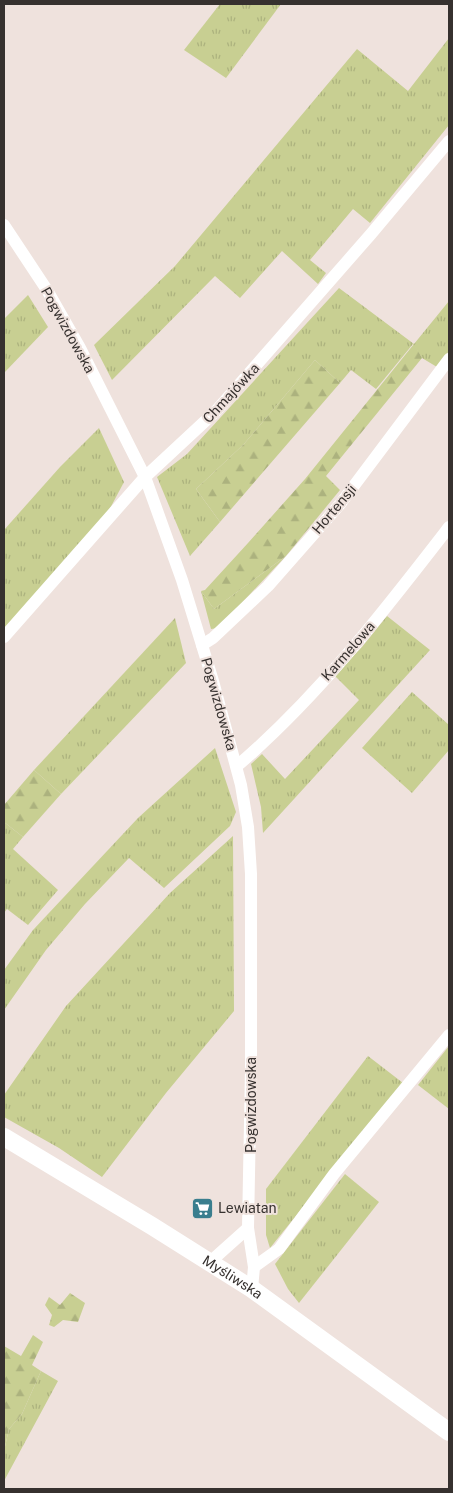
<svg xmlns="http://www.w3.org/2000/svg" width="453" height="1493" font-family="'Public Sans',sans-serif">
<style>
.grass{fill:url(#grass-tufts)}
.forest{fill:url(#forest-firs)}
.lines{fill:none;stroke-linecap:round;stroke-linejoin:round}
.street{stroke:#fff;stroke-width:12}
.secondary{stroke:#fff;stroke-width:18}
.labels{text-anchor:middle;stroke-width:4;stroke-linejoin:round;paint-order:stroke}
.street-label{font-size:14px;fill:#36312f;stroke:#efe2dd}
.poi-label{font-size:14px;fill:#36312f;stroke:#efe2dd;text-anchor:start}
</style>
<defs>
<pattern id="grass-tufts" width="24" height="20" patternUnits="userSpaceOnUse" patternTransform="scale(1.25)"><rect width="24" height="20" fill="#c8cf92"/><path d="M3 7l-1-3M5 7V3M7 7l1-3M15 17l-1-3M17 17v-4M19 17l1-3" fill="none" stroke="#acb27e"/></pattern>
<pattern id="forest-firs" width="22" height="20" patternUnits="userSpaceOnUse" patternTransform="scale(1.25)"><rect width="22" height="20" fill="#c8cf92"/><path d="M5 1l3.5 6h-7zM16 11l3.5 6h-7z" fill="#acb27e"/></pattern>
</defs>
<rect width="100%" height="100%" fill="#efe2dd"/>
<g class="grass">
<path d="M220,4h61l-55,74 -42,-28z"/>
<path d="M449,38v87l-79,98 -17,-14 -43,51 16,13 -8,11 -36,-33 -42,47 -25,-22 -103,104 -18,-35 81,-79 182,-217 51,42z"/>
<path d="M339,288l75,56 35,-43v50l-12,16 -15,-9 -9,-14 -37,45 -25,-19 -11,13 -25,-23 -71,84 -48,45 24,33 -30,34 -33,-79 30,-23z"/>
<path d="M28,295l20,32 -44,46v-54z"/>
<path d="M99,428l25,54 -17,32 -103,117v-101l56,-63z"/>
<path d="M286,556l-68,72 -7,1 -10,-38 13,18z"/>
<path d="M387,616l43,34 -167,183 -2,-26 -10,-43 11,-10 23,25 74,-79 -25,-25 28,-28z"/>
<path d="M175,618l11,45 -125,131 -27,-24z"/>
<path d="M412,692l37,33v25l-37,43 -50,-45z"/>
<path d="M215,748l21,64 -6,14 -66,62 -35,-30 -44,46 -39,46 -42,60v-40l29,-40 105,-112z"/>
<path d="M4,822l19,15 -10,12 45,41 -30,35 -21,-16 -3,4z"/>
<path d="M233,836l1,175 -68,82 -64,84 -43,-29 -55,-31v-22l62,-89 104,-113z"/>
<path d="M449,1046v63l-31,-24z"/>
<path d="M368,1056l35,27 -133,165 -4,-13v-46z"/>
<path d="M345,1174l34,28 -80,101 -11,-14 -13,-25z"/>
<path d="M41,1371l17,10 -54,100v-30l5,-22 13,-15z"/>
</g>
<g class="forest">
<path d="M414,344l8,14 -96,118 14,14 -54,66 -72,53 -13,-18 4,-1 43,-47 57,-64z"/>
<path d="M315,360l25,23 -120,139 -24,-33 48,-45z"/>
<path d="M34,770l27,24 -38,43 -19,-15v-17z"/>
<path d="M70,1293l15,10 -7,19 -15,-2 -9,7 -5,-2 3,-10 -7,-10 4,-8 11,8z"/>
<path d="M33,1335l10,7 -11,23 9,6 -19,43 -13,15 -5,22v-105l17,10z"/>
</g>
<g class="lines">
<g class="street">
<path d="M4,225l43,65 33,58 65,129 37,103 31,101 28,104 7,42 3,47v194l-3,160 6,39 -2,22"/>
<path d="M4,637l141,-160 71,-66 155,-177 78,-93"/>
<path d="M202,645l11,-7 55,-52 73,-83 108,-144"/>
<path d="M237,766c81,-69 147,-155 212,-239"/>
<path d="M210,1262l38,-34"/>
<path d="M254,1267l25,-18 55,-75 115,-139"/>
</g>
<path class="secondary" id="s1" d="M4,1137l148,89 100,63 197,143"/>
</g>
<defs>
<symbol id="supermarket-square" viewBox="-11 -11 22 22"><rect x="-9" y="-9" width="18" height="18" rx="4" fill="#3a7e8e" stroke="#efe2dd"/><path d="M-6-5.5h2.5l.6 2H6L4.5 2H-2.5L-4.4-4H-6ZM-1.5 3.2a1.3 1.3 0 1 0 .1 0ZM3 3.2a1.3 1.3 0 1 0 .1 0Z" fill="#fff"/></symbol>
</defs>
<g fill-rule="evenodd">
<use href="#supermarket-square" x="190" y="1196" width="25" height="25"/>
</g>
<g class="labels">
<g class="street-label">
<text transform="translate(68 330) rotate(61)" y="5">Pogwizdowska</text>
<text transform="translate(231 393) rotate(-47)" y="5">Chmajówka</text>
<text transform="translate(334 509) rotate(-50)" y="5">Hortensji</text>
<text transform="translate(348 651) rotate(-49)" y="5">Karmelowa</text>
<text transform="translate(219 704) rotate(74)" y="5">Pogwizdowska</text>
<text transform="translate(251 1105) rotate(-90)" y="5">Pogwizdowska</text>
<text dy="5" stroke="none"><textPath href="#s1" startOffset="268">Myśliwska</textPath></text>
</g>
<g class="poi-label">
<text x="218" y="1213">Lewiatan</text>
</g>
</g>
<rect width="453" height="1493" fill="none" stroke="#36312f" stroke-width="10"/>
</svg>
